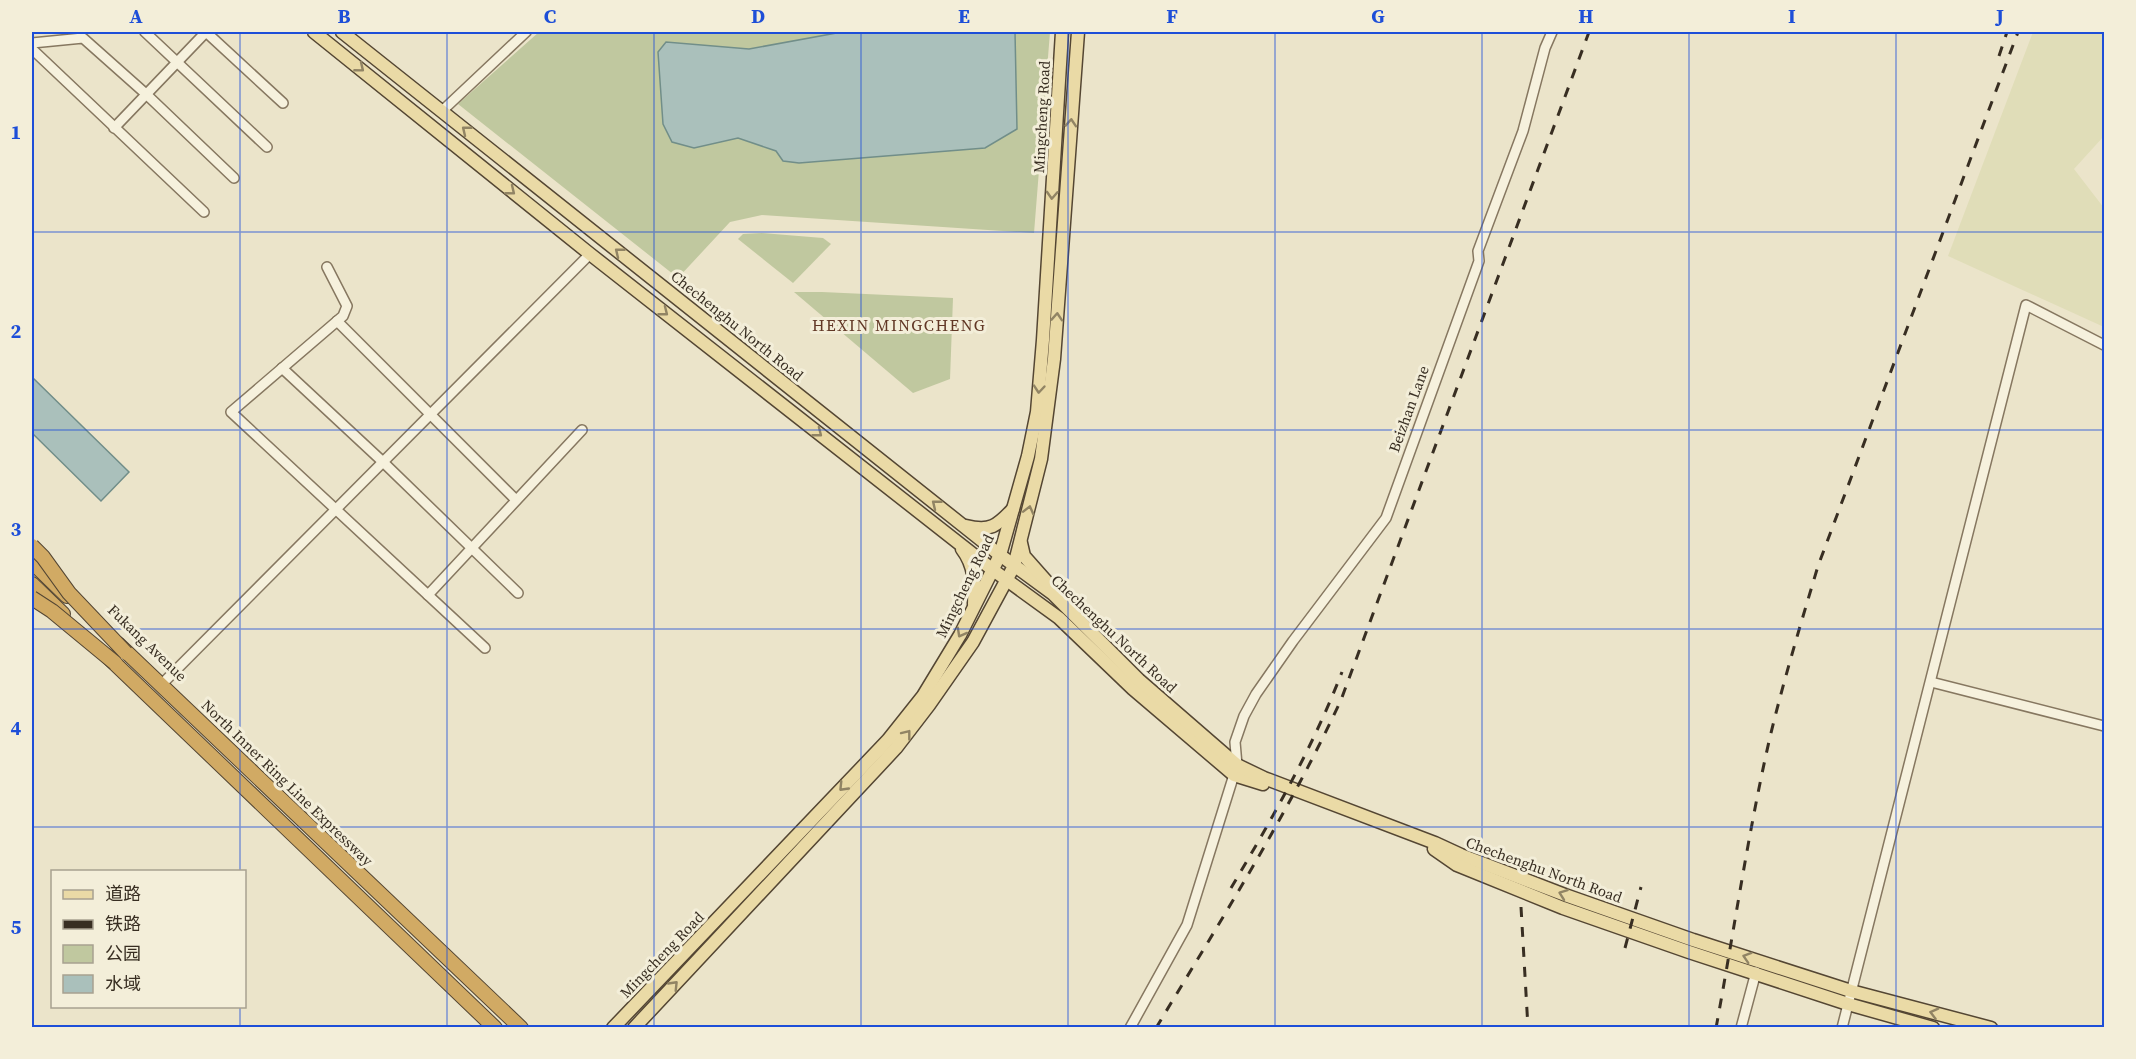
<svg xmlns="http://www.w3.org/2000/svg" width="2136" height="1059" font-family="'Source Serif 4','Noto Sans SC',serif">
<style>
.farmland{fill:#e0ddb8}
.green{fill:#c0c89f}
.water{fill:#aac0bb;stroke:#718e89;stroke-width:1.5}
.lines{fill:none;stroke-linecap:round;stroke-linejoin:round}
.minor-casing{stroke:#867760;stroke-width:12}
.major-casing{stroke:#544633;stroke-width:15}
.highway-casing{stroke:#544633;stroke-width:16}
.minor{stroke:#f6f1dd;stroke-width:9}
.major{stroke:#eadaa6;stroke-width:12}
.highway{stroke:#d1aa64;stroke-width:14}
.rail{stroke:#382e22;stroke-width:3;stroke-dasharray:10 10;stroke-linecap:butt}
.highway-bridge-casing{stroke:#544633;stroke-width:16;stroke-linecap:butt}
.highway-bridge{stroke:#d1aa64;stroke-width:14}
.oneway{stroke:#918464}
.grid{fill:none;stroke:#1d4ed8;stroke-width:1.5;stroke-opacity:0.55}
.labels{text-anchor:middle;stroke-width:6;stroke-linejoin:round;paint-order:stroke}
.street-label{font-size:15px;fill:#382e22;stroke:#f3eed9}
.neighbourhood-label{font-size:16px;letter-spacing:1.5px;fill:#613725;stroke:#f3eed9}
.neatline{fill:none;stroke:#1d4ed8;stroke-width:2}
.grid-label{font-size:20px;text-anchor:middle;font-weight:bold;fill:#1d4ed8}
</style>
<rect width="100%" height="100%" fill="#ebe4ca"/>
<path class="farmland" d="M2033,32h71v104l-30,33 30,39v119l-156,-71z"/>
<g class="green">
<path d="M539,32h511l-16,201 -272,-18 -32,7 -52,56 -220,-174z"/>
<path d="M762,233l61,5 8,6 -38,39 -55,-44 5,-5z"/>
<path d="M794,292h28l131,6 -3,81 -37,14z"/>
</g>
<g class="water">
<path d="M842,32h173l2,97 -32,19 -186,15 -16,-2 -7,-10 -38,-13 -44,10 -22,-6 -9,-18 -5,-72 8,-10 83,7z"/>
<path d="M32,377l97,95 -28,29 -69,-68z"/>
</g>
<g class="lines">
<defs>
<g id="minor">
<path d="M145,32l122,115"/>
<path d="M206,32l77,71"/>
<path d="M32,43l51,-5 63,56 88,84"/>
<path d="M32,49l172,163"/>
<path d="M442,111l84,-79"/>
<path d="M114,128l92,-96"/>
<path d="M327,267l20,39 -4,10 -112,96 254,236"/>
<path d="M337,321l179,179"/>
<path d="M282,368l101,94 135,131"/>
<path d="M428,595l154,-165"/>
<path d="M165,681l425,-427"/>
<path d="M1931,682l173,44"/>
<path d="M1130,1028l57,-103 50,-160 -2,-23 9,-26 12,-22 37,-53 93,-123 93,-257 -1,-10 45,-120 22,-83 7,-16"/>
<path d="M1741,1028l15,-56"/>
<path d="M1842,1028l184,-723 78,40"/>
</g>
<g id="major">
<path d="M314,32l276,222 403,316 66,48 74,71 101,86 29,9"/>
<path d="M342,32l658,523 53,39 86,86 98,85 27,13 171,65 26,12 104,40 128,45 158,51 140,37"/>
<path d="M966,526c24,6 31,0 47,-17"/>
<path d="M1021,543l3,13 23,26"/>
<path d="M962,549c13,17 13,35 12,55"/>
<path d="M1434,849l23,16 106,43 126,44 159,52 85,24"/>
<path d="M613,1028l275,-288 35,-44 37,-61 40,-80 28,-99 9,-44 6,-72 19,-308"/>
<path d="M634,1028l262,-280 33,-43 44,-63 41,-76 27,-107 13,-100 24,-327"/>
</g>
<g id="highway">
<path d="M32,562l35,34"/>
<path d="M32,584l31,30"/>
<path d="M118,644l403,384"/>
<path d="M107,656l388,372"/>
</g>
</defs>
<use href="#minor" class="minor-casing"/>
<use href="#major" class="major-casing"/>
<use href="#highway" class="highway-casing"/>
<use href="#minor" class="minor"/>
<use href="#major" class="major"/>
<use href="#highway" class="highway"/>
<g class="rail">
<path d="M1999,56l8,-24"/>
<path d="M1231,888c41,-69 82,-141 111,-216"/>
<path d="M1521,907l7,121"/>
<path d="M1625,948l16,-61"/>
<path d="M1156,1028c65,-108 132,-214 185,-328l248,-668"/>
<path d="M1716,1028c18,-97 32,-195 54,-291 14,-58 31,-114 48,-171l200,-534"/>
</g>
<defs>
<g id="highway-bridge">
<path d="M32,546l11,11 26,36 57,60"/>
<path d="M32,598l20,13 63,52"/>
</g>
</defs>
<use href="#highway-bridge" class="highway-bridge-casing"/>
<use href="#highway-bridge" class="highway-bridge"/>
</g>
<defs><path id="oneway-chevron" d="M-2-3.5L2.5 0L-2 3.5" fill="none" stroke-width="1.6" stroke-linecap="round" stroke-linejoin="round" transform="scale(1.5)"/></defs>
<g class="oneway">
<use href="#oneway-chevron" transform="translate(360 68) rotate(39)"/>
<use href="#oneway-chevron" transform="translate(1071 123) rotate(-86)"/>
<use href="#oneway-chevron" transform="translate(466 130) rotate(-141)"/>
<use href="#oneway-chevron" transform="translate(511 191) rotate(39)"/>
<use href="#oneway-chevron" transform="translate(1052 195) rotate(93)"/>
<use href="#oneway-chevron" transform="translate(619 252) rotate(-141)"/>
<use href="#oneway-chevron" transform="translate(664 312) rotate(38)"/>
<use href="#oneway-chevron" transform="translate(1057 317) rotate(-86)"/>
<use href="#oneway-chevron" transform="translate(1039 389) rotate(95)"/>
<use href="#oneway-chevron" transform="translate(818 433) rotate(38)"/>
<use href="#oneway-chevron" transform="translate(936 504) rotate(-141)"/>
<use href="#oneway-chevron" transform="translate(1029 510) rotate(-76)"/>
<use href="#oneway-chevron" transform="translate(961 633) rotate(119)"/>
<use href="#oneway-chevron" transform="translate(907 734) rotate(-52)"/>
<use href="#oneway-chevron" transform="translate(843 787) rotate(134)"/>
<use href="#oneway-chevron" transform="translate(1563 894) rotate(-160)"/>
<use href="#oneway-chevron" transform="translate(1747 957) rotate(-162)"/>
<use href="#oneway-chevron" transform="translate(674 985) rotate(-46)"/>
<use href="#oneway-chevron" transform="translate(1934 1013) rotate(-165)"/>
</g>
<path class="grid" d="M240,32v840M447,32v996M654,32v996M861,32v996M1068,32v996M1275,32v996M1482,32v996M1689,32v996M1896,32v996M32,232h2072M32,430h2072M32,629h2072M32,827h2072M240,1006v22"/>
<g class="labels">
<g class="street-label">
<text transform="translate(1042 117) rotate(-87)" y="5">Mingcheng Road</text>
<text transform="translate(737 326) rotate(39)" y="5">Chechenghu North Road</text>
<text transform="translate(1409 409) rotate(-70)" y="5">Beizhan Lane</text>
<text transform="translate(965 586) rotate(-64)" y="5">Mingcheng Road</text>
<text transform="translate(1114 634) rotate(43)" y="5">Chechenghu North Road</text>
<text transform="translate(147 643) rotate(44)" y="5">Fukang Avenue</text>
<text transform="translate(287 783) rotate(44)" y="5">North Inner Ring Line Expressway</text>
<text transform="translate(1544 870) rotate(20)" y="5">Chechenghu North Road</text>
<text transform="translate(662 955) rotate(-46)" y="5">Mingcheng Road</text>
</g>
<g class="neighbourhood-label">
<text x="899" y="331">HEXIN MINGCHENG</text>
</g>
</g>
<rect width="2136" height="1059" fill="none" stroke="#f3eed9" stroke-width="66"/>
<rect x="51" y="870" width="195" height="138" fill="#f3eed9" stroke="#a8a190" stroke-width="1.5"/>
<rect x="63" y="890" width="30" height="9" fill="#eadaa6" stroke="#a8a190" stroke-width="1.5"/>
<text x="105" y="900" font-size="18" fill="#382e22">道路</text>
<rect x="63" y="920" width="30" height="9" fill="#382e22" stroke="#a8a190" stroke-width="1.5"/>
<text x="105" y="930" font-size="18" fill="#382e22">铁路</text>
<rect x="63" y="945" width="30" height="18" fill="#c0c89f" stroke="#a8a190" stroke-width="1.5"/>
<text x="105" y="960" font-size="18" fill="#382e22">公园</text>
<rect x="63" y="975" width="30" height="18" fill="#aac0bb" stroke="#a8a190" stroke-width="1.5"/>
<text x="105" y="990" font-size="18" fill="#382e22">水域</text>
<rect x="33" y="33" width="2070" height="993" class="neatline"/>
<g class="grid-label">
<text x="136" y="23">A</text>
<text x="344" y="23">B</text>
<text x="550" y="23">C</text>
<text x="758" y="23">D</text>
<text x="964" y="23">E</text>
<text x="1172" y="23">F</text>
<text x="1378" y="23">G</text>
<text x="1586" y="23">H</text>
<text x="1792" y="23">I</text>
<text x="2000" y="23">J</text>
<text x="16" y="139">1</text>
<text x="16" y="338">2</text>
<text x="16" y="536">3</text>
<text x="16" y="735">4</text>
<text x="16" y="934">5</text>
</g>
</svg>
